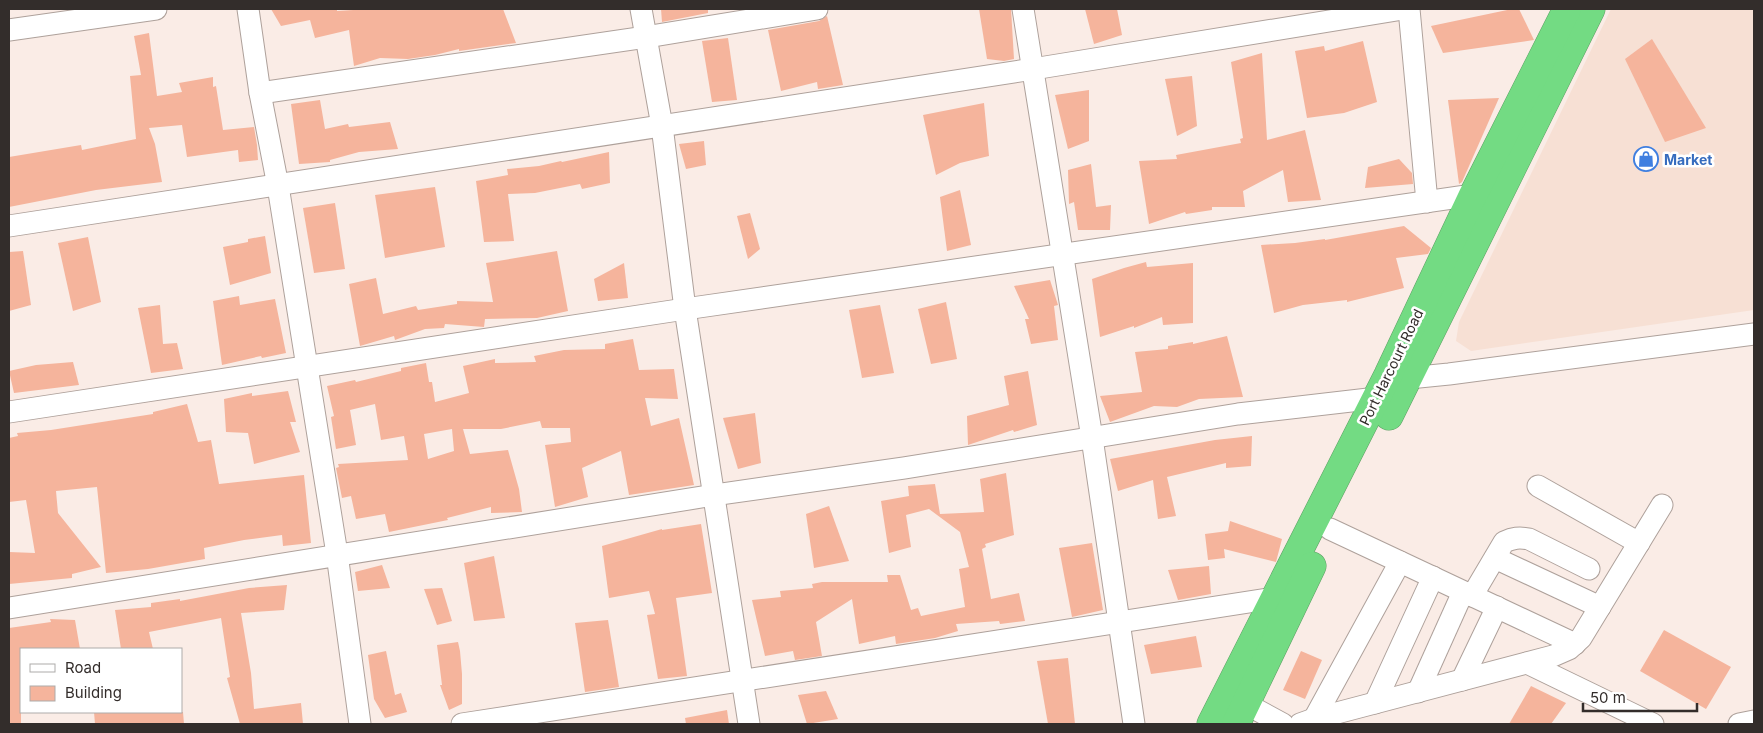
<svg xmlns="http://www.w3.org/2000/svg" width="1763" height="733" font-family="Inter,sans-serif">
	<rect width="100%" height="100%" fill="#faece6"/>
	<path fill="#f7e0d4" d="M 1611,9 L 1754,9 L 1754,310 L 1471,351 L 1456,341 L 1459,322 Z"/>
	<g fill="#f5b49c" fill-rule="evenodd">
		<path d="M 271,9 L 337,9 L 337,11 L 369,9 L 503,9 L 516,43 L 459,51 L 459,49 L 435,55 L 408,59 L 380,58 L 354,66 L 349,30 L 315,38 L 310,20 L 281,26 Z"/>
		<path d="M 661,9 L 708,9 L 708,13 L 662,22 Z"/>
		<path d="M 979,9 L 1011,9 L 1014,59 L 1004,61 L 987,59 Z"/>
		<path d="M 1085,9 L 1117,9 L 1122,35 L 1094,44 Z"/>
		<path d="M 1512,9 L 1519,9 L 1534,40 L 1443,53 L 1431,26 Z"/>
		<path d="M 827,16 L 843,85 L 818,89 L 817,82 L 781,91 L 768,30 L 819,21 Z"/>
		<path d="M 149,33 L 157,96 L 182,92 L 179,83 L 213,77 L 213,87 L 216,86 L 223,130 L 254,127 L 257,145 L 258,160 L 239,162 L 238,150 L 187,157 L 182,125 L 149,128 L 155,144 L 162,182 L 96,190 L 9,207 L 9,157 L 81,145 L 82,150 L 136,139 L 130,76 L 141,75 L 134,36 Z"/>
		<path d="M 728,38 L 737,100 L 712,102 L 702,41 Z"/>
		<path d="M 1652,39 L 1706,128 L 1665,142 L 1625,59 Z"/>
		<path d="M 1363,41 L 1377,102 L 1344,113 L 1307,118 L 1295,51 L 1324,46 L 1325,51 Z"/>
		<path d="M 1262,53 L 1267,140 L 1305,130 L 1321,200 L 1288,202 L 1283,170 L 1243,191 L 1245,207 L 1212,207 L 1212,210 L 1186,214 L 1185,212 L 1149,224 L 1139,161 L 1177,159 L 1176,155 L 1241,143 L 1240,139 L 1243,138 L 1231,62 Z"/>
		<path d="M 1192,76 L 1197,126 L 1177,136 L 1165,79 Z"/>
		<path d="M 1089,90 L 1089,141 L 1068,149 L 1055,95 Z"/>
		<path d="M 1499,98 L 1462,182 L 1459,184 L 1448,100 Z"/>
		<path d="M 320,100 L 325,129 L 348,124 L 349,127 L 390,122 L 398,149 L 359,152 L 330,160 L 330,162 L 299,164 L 291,104 Z"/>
		<path d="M 984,103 L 989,156 L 960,163 L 936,175 L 923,115 Z"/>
		<path d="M 704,141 L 706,165 L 686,169 L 679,144 Z"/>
		<path d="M 609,152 L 610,183 L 582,189 L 580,184 L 535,193 L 508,194 L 514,241 L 484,242 L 476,181 L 508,175 L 507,169 L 539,166 L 561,161 L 562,162 Z"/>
		<path d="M 1399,159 L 1412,173 L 1413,184 L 1365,188 L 1368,167 Z"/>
		<path d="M 1091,164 L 1096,207 L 1111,205 L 1110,230 L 1078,230 L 1074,202 L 1069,204 L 1068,170 Z"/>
		<path d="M 435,187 L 445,247 L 385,258 L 375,195 Z"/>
		<path d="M 960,190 L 971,245 L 947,251 L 940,197 Z"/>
		<path d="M 335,203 L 345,269 L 314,273 L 303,208 Z"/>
		<path d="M 750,213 L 760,249 L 748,259 L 737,216 Z"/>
		<path d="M 1404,226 L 1431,248 L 1428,254 L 1396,258 L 1404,288 L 1347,302 L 1347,300 L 1303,305 L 1274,313 L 1261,245 L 1295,243 L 1325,239 L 1325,240 Z"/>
		<path d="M 265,236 L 271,273 L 230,285 L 223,247 L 248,242 L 248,239 Z"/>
		<path d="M 88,237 L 101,302 L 73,311 L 58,243 Z"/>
		<path d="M 23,251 L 31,305 L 9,311 L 9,252 Z"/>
		<path d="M 557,251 L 568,311 L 537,318 L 485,319 L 484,327 L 445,324 L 444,328 L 425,329 L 395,340 L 394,336 L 360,346 L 349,284 L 376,278 L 383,314 L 416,306 L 418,310 L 457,304 L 457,301 L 493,302 L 486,263 Z"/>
		<path d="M 1146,262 L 1147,267 L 1193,263 L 1193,323 L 1163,325 L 1162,317 L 1134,328 L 1134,326 L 1100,337 L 1092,279 L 1124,268 Z"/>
		<path d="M 624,263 L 628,298 L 598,301 L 594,279 Z"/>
		<path d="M 1050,280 L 1058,305 L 1054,306 L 1058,340 L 1031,344 L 1025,319 L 1029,319 L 1014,286 Z"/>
		<path d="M 239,296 L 240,305 L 275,299 L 286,353 L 262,358 L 261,356 L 222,365 L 213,301 Z"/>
		<path d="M 946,302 L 957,359 L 931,364 L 918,309 Z"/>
		<path d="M 160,305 L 163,344 L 177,343 L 183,369 L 151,373 L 138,308 Z"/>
		<path d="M 880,305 L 894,373 L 862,378 L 849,310 Z"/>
		<path d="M 1227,336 L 1243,397 L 1199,399 L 1177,407 L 1154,406 L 1110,422 L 1100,396 L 1142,392 L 1135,352 L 1168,349 L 1168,346 L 1193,342 L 1193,344 Z"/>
		<path d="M 633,339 L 639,370 L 674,369 L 678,399 L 645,398 L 651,426 L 679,418 L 694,485 L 629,495 L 621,451 L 582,468 L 588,497 L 555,507 L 545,445 L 571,442 L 570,428 L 542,428 L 540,421 L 501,429 L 463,429 L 470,454 L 508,450 L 519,489 L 522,512 L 491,513 L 491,507 L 447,518 L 448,520 L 389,532 L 385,514 L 356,519 L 351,496 L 342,498 L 336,468 L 339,467 L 338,464 L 408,460 L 404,436 L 381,440 L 375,404 L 350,410 L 356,445 L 336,449 L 331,417 L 334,416 L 327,386 L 355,380 L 356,382 L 401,371 L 401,368 L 426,363 L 429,382 L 432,382 L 435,402 L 469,393 L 463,366 L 495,359 L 495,363 L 536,362 L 534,356 L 564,350 L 605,349 L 605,344 ZM 452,429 L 454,451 L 428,459 L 424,434 Z"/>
		<path d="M 73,362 L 79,385 L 14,393 L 9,371 L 36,365 Z"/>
		<path d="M 1028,371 L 1037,425 L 1014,432 L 1013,430 L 968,445 L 967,416 L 1009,405 L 1004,376 Z"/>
		<path d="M 288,391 L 296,422 L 290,422 L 300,452 L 254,464 L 248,433 L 226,432 L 224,399 L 252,393 L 252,396 Z"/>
		<path d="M 187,404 L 198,442 L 211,440 L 219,484 L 304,475 L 311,543 L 283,546 L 282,535 L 244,540 L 204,548 L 205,559 L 148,569 L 106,573 L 97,487 L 56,491 L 58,513 L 101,567 L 72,574 L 72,578 L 9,584 L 9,552 L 35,553 L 26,500 L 9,502 L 9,438 L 18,436 L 17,433 L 51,430 L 153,414 L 153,412 Z"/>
		<path d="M 755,413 L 761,463 L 738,469 L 723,418 Z"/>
		<path d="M 1252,436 L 1251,466 L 1226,468 L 1226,463 L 1167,477 L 1176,516 L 1158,519 L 1153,480 L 1118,491 L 1110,459 L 1215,440 Z"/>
		<path d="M 1006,473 L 1014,535 L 985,544 L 986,547 L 982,549 L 991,599 L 1019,593 L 1025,621 L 1000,624 L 999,621 L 956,624 L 958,631 L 935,638 L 896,644 L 895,636 L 859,644 L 852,599 L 816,622 L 822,656 L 795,660 L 793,651 L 765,656 L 752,600 L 781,597 L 780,591 L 813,588 L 812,584 L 822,582 L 888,582 L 887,575 L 900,575 L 911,610 L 918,608 L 921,616 L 965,607 L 959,569 L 969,567 L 960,532 L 929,509 L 906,515 L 911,547 L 889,553 L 881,501 L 909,496 L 908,486 L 935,484 L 940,514 L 984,512 L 980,479 Z"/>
		<path d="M 829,506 L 849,561 L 814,568 L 806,514 Z"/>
		<path d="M 1230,521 L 1282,539 L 1276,562 L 1224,549 L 1225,558 L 1208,560 L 1205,534 L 1228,531 Z"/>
		<path d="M 701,524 L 712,593 L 676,598 L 687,676 L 658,679 L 647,615 L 655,614 L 649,591 L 609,598 L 602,546 L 662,529 L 662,530 Z"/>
		<path d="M 1092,543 L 1103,610 L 1072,617 L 1059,548 Z"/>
		<path d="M 494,556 L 505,618 L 474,621 L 464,563 Z"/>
		<path d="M 382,565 L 390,588 L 358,591 L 355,572 Z"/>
		<path d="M 1209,566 L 1211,594 L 1178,600 L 1168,570 Z"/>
		<path d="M 287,585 L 284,610 L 241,613 L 251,673 L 254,709 L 301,703 L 303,724 L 240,724 L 227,678 L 230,677 L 221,618 L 149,632 L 153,649 L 121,649 L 115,610 L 151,607 L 151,603 L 180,599 L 180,601 L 249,588 Z"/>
		<path d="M 442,588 L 452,621 L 437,625 L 424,589 Z"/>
		<path d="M 50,619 L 75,620 L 80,649 L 21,649 L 21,724 L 9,724 L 9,628 L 51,622 Z"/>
		<path d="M 608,620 L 619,687 L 585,692 L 575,623 Z"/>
		<path d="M 1664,630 L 1731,667 L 1706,709 L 1640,671 Z"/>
		<path d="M 1196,636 L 1202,667 L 1151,674 L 1144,645 Z"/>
		<path d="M 458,642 L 460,651 L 462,674 L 462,704 L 449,710 L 440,685 L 442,685 L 437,645 Z"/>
		<path d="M 386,651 L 395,695 L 401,693 L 407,712 L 385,718 L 374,699 L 368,655 Z"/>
		<path d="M 1301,651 L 1322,660 L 1305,699 L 1283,690 Z"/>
		<path d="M 1068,658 L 1075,724 L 1048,724 L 1037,661 Z"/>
		<path d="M 1531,686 L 1566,703 L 1551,724 L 1509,724 Z"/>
		<path d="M 826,691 L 838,719 L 807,724 L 798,695 Z"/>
		<path d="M 727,710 L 729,724 L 686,724 L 685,718 Z"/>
		<path d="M 94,712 L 183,712 L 184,724 L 95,724 Z"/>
	</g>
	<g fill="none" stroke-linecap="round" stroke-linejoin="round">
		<defs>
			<g id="minor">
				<path d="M 248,9 L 260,93 L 278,186 L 337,554 L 360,724"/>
				<path d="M 641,9 L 662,126 L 685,309 L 749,724"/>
				<path d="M 1023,9 L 1092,438 L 1134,724"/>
				<path d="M 1409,9 L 1427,202"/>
				<path d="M 9,30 L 156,9"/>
				<path d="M 260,93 L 646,37 L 817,9"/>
				<path d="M 9,226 L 1033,69 L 1403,9"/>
				<path d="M 1395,376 L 1409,378 L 1449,374 L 1754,334"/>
				<path d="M 9,412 L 685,309 L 1473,195"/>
				<path d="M 1538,486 L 1639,543"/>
				<path d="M 1330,529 L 1575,644"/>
				<path d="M 1495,558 L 1600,607"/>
				<path d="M 1472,596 L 1504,542 C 1513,538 1519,537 1529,539 L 1589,569"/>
				<path d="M 9,608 L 714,495 L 904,468 L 1238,414 L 1377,398"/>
				<path d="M 1527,663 L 1653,724"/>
				<path d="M 1462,680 L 1497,607"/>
				<path d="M 1418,692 L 1463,592"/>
				<path d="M 1375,703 L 1433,577"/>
				<path d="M 1246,704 L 1283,724"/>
				<path d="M 1314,719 L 1400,562"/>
				<path d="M 462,724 L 1275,598"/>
				<path d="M 1300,724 L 1314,719 L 1553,656 L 1569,649 L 1581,638 L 1662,505"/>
				<path d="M 1739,724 L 1754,721"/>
			</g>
			<g id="highway">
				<path d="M 1389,416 L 1591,9"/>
				<path d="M 1211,724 L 1388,375 L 1473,195 L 1567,9"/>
				<path d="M 1236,724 L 1312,566"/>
			</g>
		</defs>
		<use href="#minor" stroke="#aea19b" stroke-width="23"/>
		<use href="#highway" stroke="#5d9e64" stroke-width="29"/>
		<use href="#minor" stroke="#fff" stroke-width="21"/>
		<use href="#highway" stroke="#73db83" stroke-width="28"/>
	</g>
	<defs>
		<symbol id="shop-ring" viewBox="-11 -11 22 22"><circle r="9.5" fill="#fff" stroke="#3f7fe0" stroke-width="1.5"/><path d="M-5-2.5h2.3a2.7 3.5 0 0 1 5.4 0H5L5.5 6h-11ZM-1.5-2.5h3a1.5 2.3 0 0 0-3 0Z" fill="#3f7fe0"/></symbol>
	</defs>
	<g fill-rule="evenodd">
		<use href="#shop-ring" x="1632" y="145" width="28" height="28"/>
	</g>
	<g text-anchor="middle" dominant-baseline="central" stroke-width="5" stroke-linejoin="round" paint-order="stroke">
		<g font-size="14" font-weight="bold" fill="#366cbe" stroke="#fff" text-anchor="start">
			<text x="1664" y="159">Market</text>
		</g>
		<g font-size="14" fill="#332d2b" stroke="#fff">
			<text transform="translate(1391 367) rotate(-64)">Port Harcourt Road</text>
		</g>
	</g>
	<rect width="1763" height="733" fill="none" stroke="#332d2b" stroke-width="20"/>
	<rect x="20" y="648" width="162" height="65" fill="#ffffff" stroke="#adabaa"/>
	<rect x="30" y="664" width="25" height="8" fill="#ffffff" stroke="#adabaa"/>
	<text x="65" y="673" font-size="15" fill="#332d2b">Road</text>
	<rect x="30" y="686" width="25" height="15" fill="#f5b49c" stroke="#adabaa"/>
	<text x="65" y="698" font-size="15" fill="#332d2b">Building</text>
	<path d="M1583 703v8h114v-8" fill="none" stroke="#332d2b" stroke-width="2.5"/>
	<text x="1590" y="703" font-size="15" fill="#332d2b" stroke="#ffffff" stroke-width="4" paint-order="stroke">50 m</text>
</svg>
